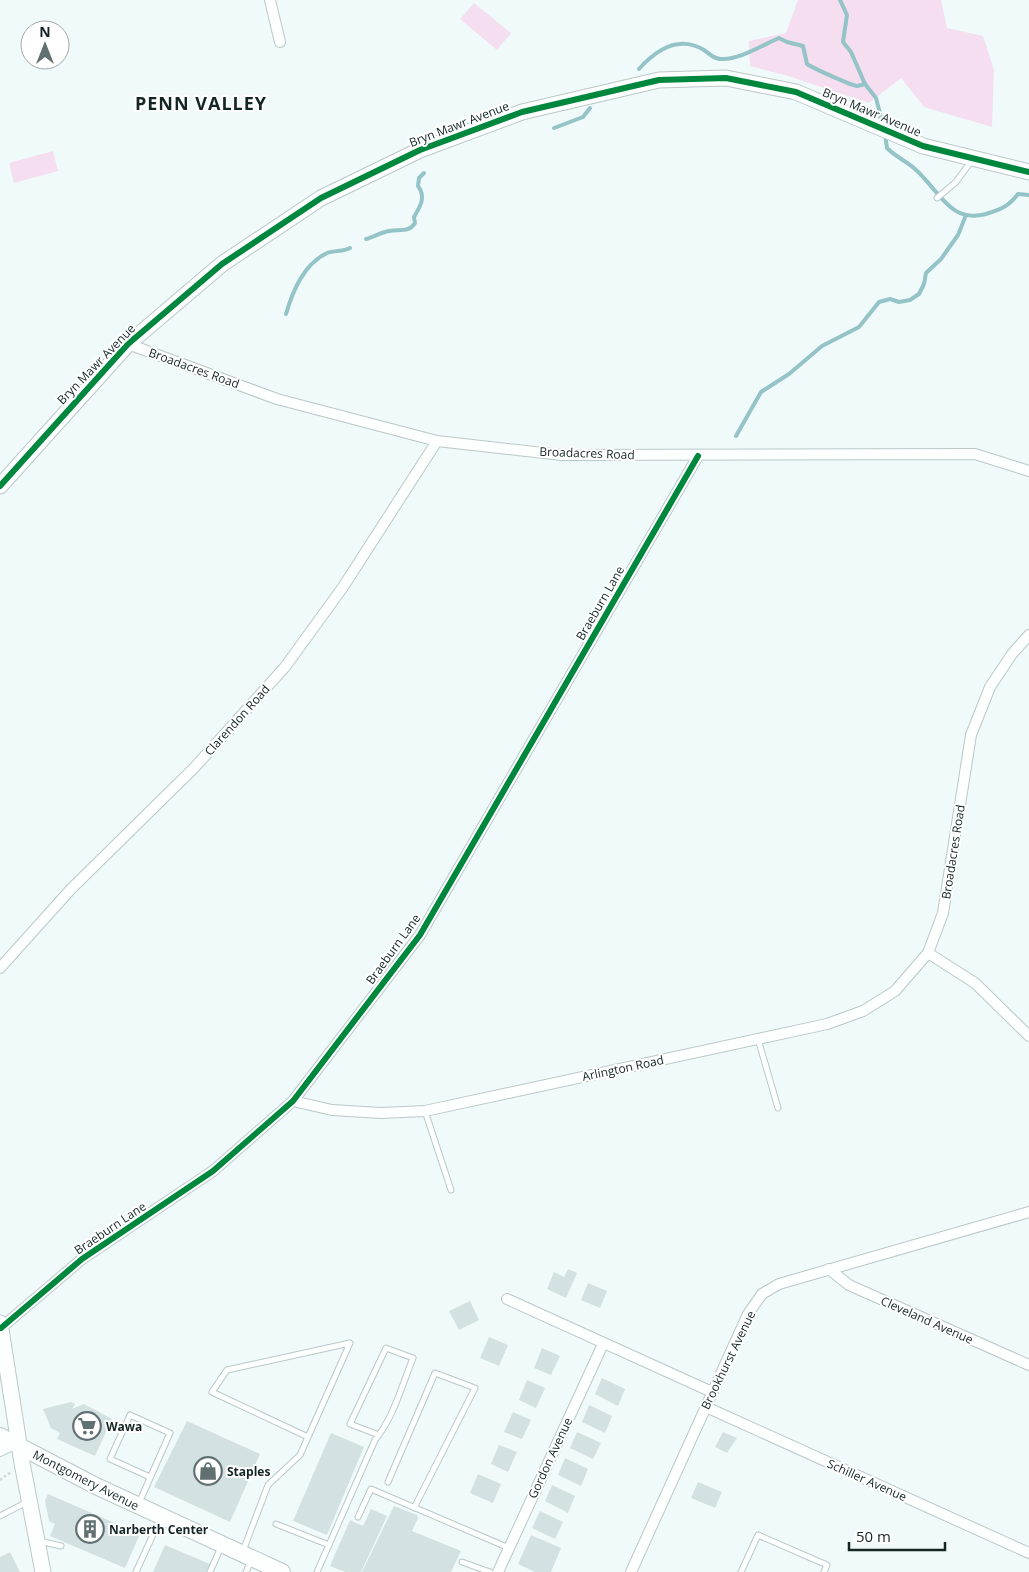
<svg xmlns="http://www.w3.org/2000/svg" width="1029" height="1572" font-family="'Open Sans',sans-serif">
	<rect width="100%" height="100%" fill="#f0fafb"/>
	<g fill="#f4deef">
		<path d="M 798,0 L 941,0 L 947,28 L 983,36 L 994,70 L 992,127 L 924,107 L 901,78 L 869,103 L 788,76 L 750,66 L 749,41 L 786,33 Z"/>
		<path d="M 474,3 L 511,33 L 497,50 L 460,19 Z"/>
		<path d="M 53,151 L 58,171 L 14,183 L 9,163 Z"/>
	</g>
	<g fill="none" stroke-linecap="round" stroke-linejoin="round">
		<g stroke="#94c4c7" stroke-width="4">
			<path d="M 840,0 L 847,15 L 843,42 L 851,52 L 865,84 L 876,98 L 883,125"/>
			<path d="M 639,69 C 656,50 679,35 704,50 C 710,54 713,59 721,59 C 740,60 762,45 779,38 L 787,42 L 803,46 L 807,64 C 813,68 850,85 857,86 C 858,86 865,84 865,84"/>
			<path d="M 554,128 L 583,117 L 590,108"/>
			<path d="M 885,134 L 887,148 C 896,157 906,161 915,169 C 939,190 950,224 986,214 C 1001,209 1008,207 1018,194 L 1029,195"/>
			<path d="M 366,239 C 373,237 382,232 389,231 C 400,229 409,233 415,223 L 414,217 C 421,205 426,197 418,186 L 419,178 L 424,173"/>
			<path d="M 286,314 C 293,290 304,264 327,253 C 335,250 343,252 350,248"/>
			<path d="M 736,436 L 761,392 L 789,374 L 822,346 L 859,327 L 879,302 L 890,299 L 899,302 L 910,300 L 919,294 L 924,284 L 926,273 L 941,259 L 958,235 L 966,215"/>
		</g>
	</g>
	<g fill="#d3e1e2">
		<path d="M 568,1269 L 577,1273 L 566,1298 L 547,1289 L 554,1272 L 564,1277 Z"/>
		<path d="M 588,1283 L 607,1291 L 600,1308 L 581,1300 Z"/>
		<path d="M 470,1301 L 479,1320 L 459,1330 L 449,1311 Z"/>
		<path d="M 489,1337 L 508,1345 L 499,1366 L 480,1358 Z"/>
		<path d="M 542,1348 L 560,1356 L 551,1375 L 534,1368 Z"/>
		<path d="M 602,1378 L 625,1389 L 618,1406 L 595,1394 Z"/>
		<path d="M 527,1380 L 545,1388 L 536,1408 L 519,1400 Z"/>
		<path d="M 71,1402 L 75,1404 L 72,1409 L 84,1404 L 112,1419 L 95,1456 L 57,1439 L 60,1433 L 51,1428 L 43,1409 Z"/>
		<path d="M 589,1405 L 612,1416 L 605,1433 L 582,1422 Z"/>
		<path d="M 513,1412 L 531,1420 L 522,1439 L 504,1432 Z"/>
		<path d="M 187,1421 L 260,1454 L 230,1522 L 154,1487 Z"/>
		<path d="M 577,1432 L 601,1443 L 593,1459 L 570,1448 Z"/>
		<path d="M 723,1432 L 737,1438 L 727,1453 L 715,1447 Z"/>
		<path d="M 331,1433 L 364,1447 L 327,1535 L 293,1521 Z"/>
		<path d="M 499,1445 L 517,1452 L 508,1472 L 491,1464 Z"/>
		<path d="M 565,1458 L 588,1469 L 581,1486 L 558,1475 Z"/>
		<path d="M 478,1474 L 501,1484 L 493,1503 L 470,1493 Z"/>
		<path d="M 698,1482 L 722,1492 L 715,1508 L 691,1498 Z"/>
		<path d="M 552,1485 L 575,1496 L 568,1513 L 545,1501 Z"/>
		<path d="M 48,1494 L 140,1534 L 125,1568 L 50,1536 L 55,1524 L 49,1521 L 45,1501 Z"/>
		<path d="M 394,1506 L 417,1515 L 418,1518 L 412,1531 L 461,1551 L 451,1572 L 362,1572 Z"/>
		<path d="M 371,1509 L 387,1516 L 361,1572 L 345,1572 L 330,1566 L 350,1520 L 363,1526 Z"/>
		<path d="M 540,1511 L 563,1522 L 555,1539 L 532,1528 Z"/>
		<path d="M 531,1535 L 561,1548 L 551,1572 L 535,1572 L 518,1564 Z"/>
		<path d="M 165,1545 L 210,1564 L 206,1572 L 153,1572 Z"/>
		<path d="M 10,1552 L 20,1572 L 0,1572 L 0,1557 Z"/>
	</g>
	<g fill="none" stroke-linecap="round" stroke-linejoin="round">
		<defs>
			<g id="lane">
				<path d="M 937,198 L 956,182 L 972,160"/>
				<path d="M 758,1039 L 778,1108"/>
				<path d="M 425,1111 L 451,1190"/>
				<path d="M 388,1482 L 435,1373 L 475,1388 L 414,1508"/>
				<path d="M 139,1503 L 170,1433 L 130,1415 L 110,1459 L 150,1477"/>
				<path d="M 0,1516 L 29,1501"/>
				<path d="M 358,1517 L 371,1489 L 509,1548"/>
				<path d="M 276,1524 L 329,1545"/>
				<path d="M 39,1541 L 61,1546"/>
				<path d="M 243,1551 L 268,1485 L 300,1455 L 350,1343 L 227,1370 L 212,1392 L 308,1437"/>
				<path d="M 462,1562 L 490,1572"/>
				<path d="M 136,1572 L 161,1517"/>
				<path d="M 210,1572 L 221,1547"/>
				<path d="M 246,1572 L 251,1561"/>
				<path d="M 317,1572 L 375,1440 C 394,1417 402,1385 413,1358 L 386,1348 L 350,1424 L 379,1435"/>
				<path d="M 741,1572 L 758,1535 L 827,1565 L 824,1572"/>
			</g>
			<g id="street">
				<path d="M 270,0 L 280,42"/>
				<path d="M 128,344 L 277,399 L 437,441 L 562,455 L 975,454 L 1029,471"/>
				<path d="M 1029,635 L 1012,654 L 990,687 L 971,735 L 943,913 L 928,953 L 975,983 L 1029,1036"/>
				<path d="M 0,968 L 71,889 L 194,768 L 285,667 L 343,587 L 437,441"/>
				<path d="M 293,1101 L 332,1110 L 381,1113 L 425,1111 L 827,1024 L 863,1011 L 895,991 L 928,953"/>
				<path d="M 829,1269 L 849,1285 L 1029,1365"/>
				<path d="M 507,1299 L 712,1392"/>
				<path d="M 1,1328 L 82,1259 L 213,1171 L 293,1101 L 420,935 L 698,456"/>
				<path d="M 706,1407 L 1029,1553"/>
				<path d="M 0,1451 L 14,1444"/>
				<path d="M 498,1572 L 603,1344"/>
				<path d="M 631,1572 L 748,1314 L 762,1294 L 779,1284 L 1029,1212"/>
			</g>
			<g id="secondary">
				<path d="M 0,486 L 128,344 L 222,264 L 321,198 L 420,150 L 522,112 L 659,80 L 726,78 L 796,92 L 923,146 L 1029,172"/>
				<path d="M 0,1323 L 22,1463 L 43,1572"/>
			</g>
			<path id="primary" d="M 0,1436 L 96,1486 L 282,1572"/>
		</defs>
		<use href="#lane" stroke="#bbc8c8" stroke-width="7"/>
		<use href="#street" stroke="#bbc8c8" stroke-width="12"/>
		<use href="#secondary" stroke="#bbc8c8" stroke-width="17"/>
		<use href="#primary" stroke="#bbc8c8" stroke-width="18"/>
		<path stroke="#d4d7d7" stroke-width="2.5" stroke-dasharray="2.5 2.5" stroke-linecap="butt" d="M 0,1480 L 11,1472"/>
		<use href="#lane" stroke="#fdfefe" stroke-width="5"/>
		<use href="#street" stroke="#fdfefe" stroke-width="10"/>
		<use href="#secondary" stroke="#fdfefe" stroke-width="15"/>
		<use href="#primary" stroke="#fdfefe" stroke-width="16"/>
		<defs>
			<g id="cycleway">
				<path d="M 0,486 L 128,344 L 222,264 L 321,198 L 420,150 L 522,112 L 659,80 L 726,78 L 796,92 L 923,146 L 1029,172"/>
				<path d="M 1,1328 L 82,1259 L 213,1171 L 293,1101 L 420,935 L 698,456"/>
			</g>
		</defs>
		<use href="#cycleway" stroke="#fff" stroke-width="9"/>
		<use href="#cycleway" stroke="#00873e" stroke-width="6"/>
	</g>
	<defs>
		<symbol id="supermarket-ring" viewBox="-11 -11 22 22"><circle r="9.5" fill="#fff" stroke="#617071" stroke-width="1.5"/><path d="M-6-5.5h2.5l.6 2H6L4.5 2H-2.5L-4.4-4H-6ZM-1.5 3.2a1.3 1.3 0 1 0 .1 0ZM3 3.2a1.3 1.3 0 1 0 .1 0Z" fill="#617071"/></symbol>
		<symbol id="shop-ring" viewBox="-11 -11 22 22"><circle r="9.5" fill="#fff" stroke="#617071" stroke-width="1.5"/><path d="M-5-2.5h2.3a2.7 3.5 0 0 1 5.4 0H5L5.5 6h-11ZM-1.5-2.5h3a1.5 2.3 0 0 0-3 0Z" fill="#617071"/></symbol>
		<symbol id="building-ring" viewBox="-11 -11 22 22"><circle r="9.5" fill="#fff" stroke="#617071" stroke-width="1.5"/><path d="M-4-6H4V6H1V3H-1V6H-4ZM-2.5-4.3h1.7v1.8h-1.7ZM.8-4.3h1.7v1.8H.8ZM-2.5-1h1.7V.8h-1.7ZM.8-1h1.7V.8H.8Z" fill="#617071"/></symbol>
	</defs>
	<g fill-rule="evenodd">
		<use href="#supermarket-ring" x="71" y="1410" width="32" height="32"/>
		<use href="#shop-ring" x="192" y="1455" width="32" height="32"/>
		<use href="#building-ring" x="74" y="1513" width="32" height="32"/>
	</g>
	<g text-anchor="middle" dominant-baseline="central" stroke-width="4" stroke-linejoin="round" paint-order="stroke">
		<g font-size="12" fill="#142526" stroke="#fff">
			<text transform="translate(872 112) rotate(23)">Bryn Mawr Avenue</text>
			<text transform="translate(459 124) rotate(-21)">Bryn Mawr Avenue</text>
			<text transform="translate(96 364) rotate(-46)">Bryn Mawr Avenue</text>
			<text transform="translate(194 368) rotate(20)">Broadacres Road</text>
			<text transform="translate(587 453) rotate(2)">Broadacres Road</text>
			<text transform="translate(600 603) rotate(-60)">Braeburn Lane</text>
			<text transform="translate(237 720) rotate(-48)">Clarendon Road</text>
			<text transform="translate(953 852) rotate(-81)">Broadacres Road</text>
			<text transform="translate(393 949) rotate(-54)">Braeburn Lane</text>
			<text transform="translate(623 1068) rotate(-12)">Arlington Road</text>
			<text transform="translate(110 1228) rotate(-34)">Braeburn Lane</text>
			<text transform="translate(927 1320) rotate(24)">Cleveland Avenue</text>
			<text transform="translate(728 1360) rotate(-64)">Brookhurst Avenue</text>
			<text transform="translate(550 1458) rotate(-65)">Gordon Avenue</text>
			<text transform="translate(86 1480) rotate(27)">Montgomery Avenue</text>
			<text transform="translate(867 1480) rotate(24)">Schiller Avenue</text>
		</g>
		<g font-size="12" font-weight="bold" fill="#142526" stroke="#fff" text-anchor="start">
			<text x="106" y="1426">Wawa</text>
			<text x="227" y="1471">Staples</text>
			<text x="109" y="1529">Narberth Center</text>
		</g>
		<g font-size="18" font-weight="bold" letter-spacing="1" fill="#142526" stroke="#fff">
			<text x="201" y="103">PENN VALLEY</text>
		</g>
	</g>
	<g transform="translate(45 45)"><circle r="24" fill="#ffffff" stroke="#a1a8a8"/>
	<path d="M0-4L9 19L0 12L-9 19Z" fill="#617071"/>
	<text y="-8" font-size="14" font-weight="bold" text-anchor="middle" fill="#142526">N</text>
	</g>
	<path d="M849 1542v8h96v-8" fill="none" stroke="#142526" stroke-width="2.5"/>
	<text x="856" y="1542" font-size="15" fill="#142526" stroke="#ffffff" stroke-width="4" paint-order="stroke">50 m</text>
</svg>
